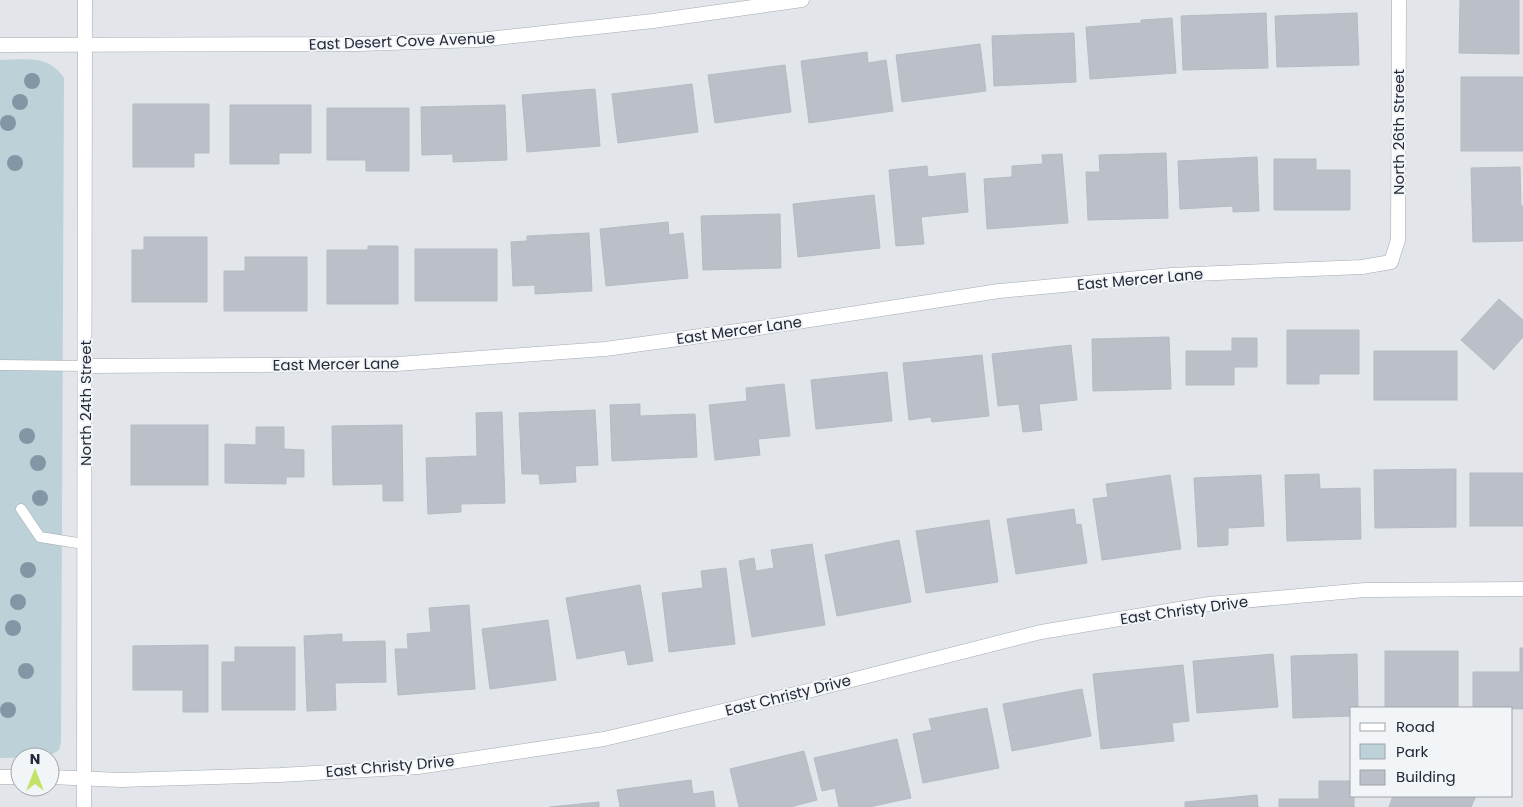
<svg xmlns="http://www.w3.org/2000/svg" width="1523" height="807" font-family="Poppins,sans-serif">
	<rect width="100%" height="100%" fill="#e2e6eb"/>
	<path fill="#bdd1d9" d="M 0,60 C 25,60 48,54 64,78 L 61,742 L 59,750 L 48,757 L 0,758 Z"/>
	<g fill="#bbc0c8" stroke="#b5bbc3">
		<path d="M 1460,0 L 1519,0 L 1519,54 L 1459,53 Z"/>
		<path d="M 1266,13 L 1268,68 L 1183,70 L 1181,16 Z"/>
		<path d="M 1357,13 L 1359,65 L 1277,67 L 1275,16 Z"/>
		<path d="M 1172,18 L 1176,73 L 1090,79 L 1086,27 L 1141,23 L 1141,20 Z"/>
		<path d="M 1074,33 L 1076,82 L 994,86 L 992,36 Z"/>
		<path d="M 980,44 L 986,91 L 902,102 L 896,55 Z"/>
		<path d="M 867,52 L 868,63 L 886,60 L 893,111 L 809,123 L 801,61 Z"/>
		<path d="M 785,65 L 791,112 L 715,123 L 708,75 Z"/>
		<rect x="1461" y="77" width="62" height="74"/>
		<path d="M 692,84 L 698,132 L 618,143 L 612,94 Z"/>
		<path d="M 595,89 L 600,146 L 527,152 L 522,95 Z"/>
		<path d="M 133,104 L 209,104 L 209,153 L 194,153 L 194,167 L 133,167 Z"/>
		<path d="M 230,105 L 311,105 L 311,153 L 279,153 L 279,164 L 230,164 Z"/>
		<path d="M 505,105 L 507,160 L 453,162 L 453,154 L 422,155 L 421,107 Z"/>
		<path d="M 327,108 L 409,108 L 409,171 L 366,171 L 366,160 L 327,160 Z"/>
		<path d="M 1166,153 L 1168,218 L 1088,220 L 1086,172 L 1100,172 L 1099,155 Z"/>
		<path d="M 1062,154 L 1068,223 L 987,229 L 984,179 L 1012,177 L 1012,166 L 1043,164 L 1042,155 Z"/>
		<path d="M 1257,157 L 1259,211 L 1233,212 L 1233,206 L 1180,209 L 1178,161 Z"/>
		<path d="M 1274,159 L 1316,159 L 1316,170 L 1350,170 L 1350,210 L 1274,210 Z"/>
		<path d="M 927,166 L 928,177 L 965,173 L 968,212 L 921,217 L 924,244 L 896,246 L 889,170 Z"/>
		<path d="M 1520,167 L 1521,206 L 1523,206 L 1523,241 L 1473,242 L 1471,168 Z"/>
		<path d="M 874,195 L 880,248 L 798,257 L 793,204 Z"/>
		<path d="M 780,214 L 781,268 L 703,270 L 701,216 Z"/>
		<path d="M 668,222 L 669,235 L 683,233 L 688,278 L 606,286 L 600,229 Z"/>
		<path d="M 589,233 L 592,291 L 535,294 L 535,285 L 513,286 L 511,242 L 527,241 L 527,236 Z"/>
		<path d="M 144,237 L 207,237 L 207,302 L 132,302 L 132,250 L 144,250 Z"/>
		<path d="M 368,246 L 398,246 L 398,304 L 327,304 L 327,250 L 368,250 Z"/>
		<rect x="415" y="249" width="82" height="52"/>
		<path d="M 245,257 L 307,257 L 307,311 L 224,311 L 224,271 L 245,271 Z"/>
		<path d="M 1499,299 L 1523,320 L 1523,337 L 1494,370 L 1461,340 Z"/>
		<path d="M 1287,330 L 1359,330 L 1359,374 L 1319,374 L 1319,384 L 1287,384 Z"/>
		<path d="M 1169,337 L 1171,389 L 1093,391 L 1092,339 Z"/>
		<path d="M 1232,338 L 1257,338 L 1257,367 L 1234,367 L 1234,385 L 1186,385 L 1186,351 L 1232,351 Z"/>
		<path d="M 1071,345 L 1077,400 L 1039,404 L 1042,430 L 1023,432 L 1019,404 L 998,406 L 992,354 Z"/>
		<rect x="1374" y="351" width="83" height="49"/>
		<path d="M 982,355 L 989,416 L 932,422 L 931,417 L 909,420 L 903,363 Z"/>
		<path d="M 887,372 L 892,421 L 816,429 L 811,380 Z"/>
		<path d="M 784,384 L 790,436 L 758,439 L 760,455 L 715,460 L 709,405 L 747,401 L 746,388 Z"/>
		<path d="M 640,404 L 640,416 L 695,414 L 697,457 L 612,461 L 610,405 Z"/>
		<path d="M 595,410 L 598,465 L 575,466 L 576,482 L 540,484 L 539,474 L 522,474 L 519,413 Z"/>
		<path d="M 502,412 L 505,503 L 461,504 L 461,512 L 428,514 L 426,458 L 477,456 L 476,413 Z"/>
		<rect x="131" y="425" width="77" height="60"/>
		<path d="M 402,425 L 403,501 L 383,501 L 383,484 L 333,485 L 332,426 Z"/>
		<path d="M 256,427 L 284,427 L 284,449 L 304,450 L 304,477 L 286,477 L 286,484 L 225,483 L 225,444 L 256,445 Z"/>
		<path d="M 1456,469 L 1456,527 L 1375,528 L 1374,470 Z"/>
		<rect x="1470" y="473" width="53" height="53"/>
		<path d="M 1319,474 L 1320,489 L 1360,488 L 1361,539 L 1287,541 L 1285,475 Z"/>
		<path d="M 1170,475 L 1181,549 L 1102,560 L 1093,499 L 1108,497 L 1106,484 Z"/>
		<path d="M 1261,475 L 1264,526 L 1228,528 L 1228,545 L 1198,547 L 1194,478 Z"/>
		<path d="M 1074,509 L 1076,525 L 1081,524 L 1087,563 L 1016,574 L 1007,519 Z"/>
		<path d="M 989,520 L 998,582 L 926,593 L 916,531 Z"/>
		<path d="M 899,540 L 911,602 L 837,616 L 825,555 Z"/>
		<path d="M 812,544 L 825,625 L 752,637 L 739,561 L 754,558 L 756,571 L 774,568 L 771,550 Z"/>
		<path d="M 726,568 L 735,644 L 669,652 L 662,593 L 703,588 L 701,571 Z"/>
		<path d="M 640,585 L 653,661 L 628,665 L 625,650 L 577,659 L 566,598 Z"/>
		<path d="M 469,605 L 475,689 L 398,695 L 395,649 L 408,649 L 407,634 L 431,632 L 429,608 Z"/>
		<path d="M 548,620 L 556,680 L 490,689 L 482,629 Z"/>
		<path d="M 342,634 L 342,642 L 385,641 L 386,682 L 335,683 L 336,710 L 307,711 L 304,636 Z"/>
		<path d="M 208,645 L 208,712 L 183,712 L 183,690 L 133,690 L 133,646 Z"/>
		<path d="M 235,647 L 295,647 L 295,710 L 222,710 L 222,662 L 235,662 Z"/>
		<path d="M 1520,648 L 1523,648 L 1523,709 L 1473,708 L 1473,672 L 1520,672 Z"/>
		<rect x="1385" y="651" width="73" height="57"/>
		<path d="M 1273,654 L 1278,707 L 1197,713 L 1193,661 Z"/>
		<path d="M 1357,654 L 1358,708 L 1352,708 L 1352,716 L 1293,718 L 1291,656 Z"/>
		<path d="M 1183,665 L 1189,721 L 1172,723 L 1174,741 L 1101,749 L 1093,674 Z"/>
		<path d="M 1082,689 L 1091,736 L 1012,751 L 1003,704 Z"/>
		<path d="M 987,708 L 999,768 L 923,783 L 913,734 L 932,730 L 929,719 Z"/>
		<path d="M 897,739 L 911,798 L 869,807 L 839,807 L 835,788 L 822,791 L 814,758 Z"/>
		<path d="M 804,751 L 817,800 L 790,807 L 739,807 L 730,769 Z"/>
		<path d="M 691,780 L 693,794 L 713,791 L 715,807 L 620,807 L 617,790 Z"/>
		<path d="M 1319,781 L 1352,781 L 1352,796 L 1354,796 L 1354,807 L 1279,807 L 1279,799 L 1319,799 Z"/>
		<path d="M 1257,795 L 1258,807 L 1185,807 L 1185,802 Z"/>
		<path d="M 1393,796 L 1476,796 L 1471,807 L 1389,807 Z"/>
		<path d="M 599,802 L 599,807 L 550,807 Z"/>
	</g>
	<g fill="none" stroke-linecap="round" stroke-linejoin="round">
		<defs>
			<g id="service">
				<path d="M 0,365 L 85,366"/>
				<path d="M 21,509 L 40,537 L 84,544"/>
			</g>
			<g id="minor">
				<path d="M 0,45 L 359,44 L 478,40 L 653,21 L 802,0"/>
				<path d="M 85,366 L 397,364 L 605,349 L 759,328 L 999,291 L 1171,275 L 1362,267 L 1391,262 L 1398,240 L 1399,0"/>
				<path d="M 0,777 L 20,777"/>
				<path d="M 50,777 L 121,780 L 280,775 L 418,767 L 604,739 L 816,689 L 1041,632 L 1209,604 L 1365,590 L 1523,589"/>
			</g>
			<path id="tertiary" d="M 84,807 L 85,0"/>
		</defs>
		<use href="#service" stroke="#a5aab2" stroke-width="11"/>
		<use href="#minor" stroke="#a5aab2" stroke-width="15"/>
		<use href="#tertiary" stroke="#a5aab2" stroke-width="15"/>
		<use href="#service" stroke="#fff" stroke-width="10"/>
		<use href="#minor" stroke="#fff" stroke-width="14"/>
		<use href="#tertiary" stroke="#fff" stroke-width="14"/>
	</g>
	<g fill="#8296a5">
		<circle cx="32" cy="81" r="8"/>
		<circle cx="20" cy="102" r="8"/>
		<circle cx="8" cy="123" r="8"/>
		<circle cx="15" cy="163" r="8"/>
		<circle cx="27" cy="436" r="8"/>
		<circle cx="38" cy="463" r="8"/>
		<circle cx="40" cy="498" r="8"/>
		<circle cx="28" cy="570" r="8"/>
		<circle cx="18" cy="602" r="8"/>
		<circle cx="13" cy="628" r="8"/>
		<circle cx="26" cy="671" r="8"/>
		<circle cx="8" cy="710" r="8"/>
	</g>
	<g text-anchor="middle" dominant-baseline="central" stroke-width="4" stroke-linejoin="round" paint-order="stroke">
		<g font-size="15" fill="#24293a" stroke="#f2f5f7">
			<text transform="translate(402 41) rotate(-2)">East Desert Cove Avenue</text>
			<text transform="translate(1398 132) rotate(-90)">North 26th Street</text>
			<text transform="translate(1140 279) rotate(-5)">East Mercer Lane</text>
			<text transform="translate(739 330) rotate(-8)">East Mercer Lane</text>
			<text transform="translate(336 364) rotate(-1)">East Mercer Lane</text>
			<text transform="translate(85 403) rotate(-90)">North 24th Street</text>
			<text transform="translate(1184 610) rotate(-8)">East Christy Drive</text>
			<text transform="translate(788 695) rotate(-14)">East Christy Drive</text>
			<text transform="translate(390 766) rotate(-5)">East Christy Drive</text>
		</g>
	</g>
	<rect x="1350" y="707" width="162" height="90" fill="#f2f5f7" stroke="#a0a3ab"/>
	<rect x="1360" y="723" width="25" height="8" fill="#ffffff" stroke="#a0a3ab"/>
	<text x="1396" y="732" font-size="15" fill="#24293a">Road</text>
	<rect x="1360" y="744" width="25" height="15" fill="#bdd1d9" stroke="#a0a3ab"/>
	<text x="1396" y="757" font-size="15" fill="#24293a">Park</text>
	<rect x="1360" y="770" width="25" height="15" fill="#bbc0c8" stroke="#a0a3ab"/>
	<text x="1396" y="782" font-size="15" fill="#24293a">Building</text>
	<g transform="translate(35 772)"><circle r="24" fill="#f2f5f7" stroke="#a0a3ab"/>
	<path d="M0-4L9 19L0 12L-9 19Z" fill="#c2e368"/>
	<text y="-8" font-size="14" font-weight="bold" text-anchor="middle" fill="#24293a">N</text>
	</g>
</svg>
